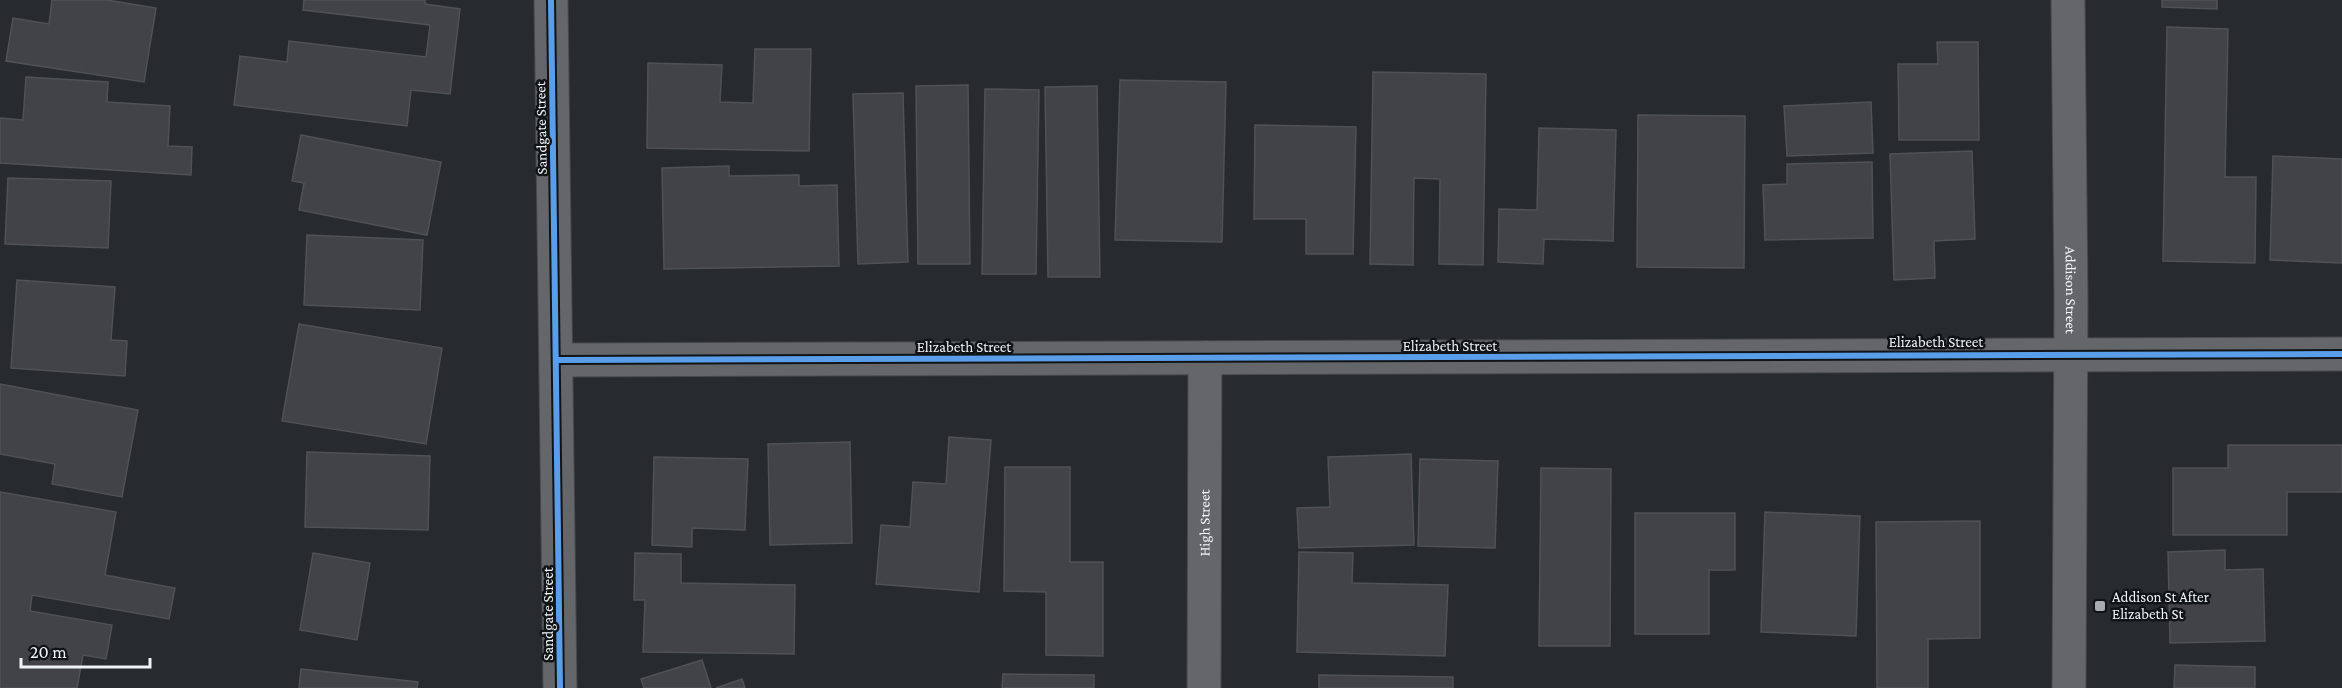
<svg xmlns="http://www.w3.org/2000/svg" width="2342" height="688" font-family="'Crimson Pro',serif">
	<rect width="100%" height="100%" fill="#282b2e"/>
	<g fill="#414346" stroke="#4f5254" stroke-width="1.5">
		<path d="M 52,0 L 107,0 L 156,8 L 144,82 L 6,61 L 13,18 L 49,24 Z"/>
		<path d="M 304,0 L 425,0 L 425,4 L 460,9 L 450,94 L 411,90 L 407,126 L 234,105 L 240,56 L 287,62 L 289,41 L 426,57 L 430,25 L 303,10 Z"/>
		<path d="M 2162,0 L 2217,0 L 2217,9 L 2162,7 Z"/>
		<path d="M 2167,27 L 2228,29 L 2225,177 L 2256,177 L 2255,263 L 2163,261 Z"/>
		<path d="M 1937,42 L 1978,42 L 1979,140 L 1899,140 L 1898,64 L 1938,64 Z"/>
		<path d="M 755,49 L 811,49 L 809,151 L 647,148 L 648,63 L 722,65 L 720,102 L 753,103 Z"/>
		<path d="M 1373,72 L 1486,74 L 1483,265 L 1439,264 L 1440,179 L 1414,178 L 1413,265 L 1370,264 Z"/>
		<path d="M 26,77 L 108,82 L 107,102 L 170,106 L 168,146 L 192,147 L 191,175 L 0,163 L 0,118 L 23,120 Z"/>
		<path d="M 1120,80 L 1226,82 L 1222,242 L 1115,240 Z"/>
		<path d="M 968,85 L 970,264 L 918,264 L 916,86 Z"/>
		<path d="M 1097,86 L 1100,277 L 1048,277 L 1045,87 Z"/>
		<path d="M 985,89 L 1039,90 L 1036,274 L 982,274 Z"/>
		<path d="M 903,93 L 908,262 L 858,264 L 853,94 Z"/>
		<path d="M 1871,102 L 1873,153 L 1787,156 L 1784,106 Z"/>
		<path d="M 1638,115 L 1745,116 L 1744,268 L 1637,267 Z"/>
		<path d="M 1255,125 L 1356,127 L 1353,254 L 1306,254 L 1306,219 L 1254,219 Z"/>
		<path d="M 1539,128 L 1616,130 L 1613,241 L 1544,239 L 1543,264 L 1498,262 L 1499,209 L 1537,210 Z"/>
		<path d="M 301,135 L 441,162 L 427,235 L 299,210 L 304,183 L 292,181 Z"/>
		<path d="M 1972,151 L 1975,239 L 1934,241 L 1935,278 L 1894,280 L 1890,154 Z"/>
		<path d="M 2273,156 L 2342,159 L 2342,263 L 2270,260 Z"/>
		<path d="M 1872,162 L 1873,238 L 1765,240 L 1763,185 L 1787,184 L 1787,164 Z"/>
		<path d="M 729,166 L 729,176 L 799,175 L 799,186 L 837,185 L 839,266 L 664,269 L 662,168 Z"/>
		<path d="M 8,178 L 111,181 L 108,248 L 5,244 Z"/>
		<path d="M 307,235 L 423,240 L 420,310 L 304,305 Z"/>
		<path d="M 17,280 L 115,287 L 111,340 L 127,341 L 125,376 L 11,368 Z"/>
		<path d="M 299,324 L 442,348 L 426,444 L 282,421 Z"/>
		<path d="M 0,384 L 138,410 L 122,497 L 52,484 L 55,464 L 0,454 Z"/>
		<path d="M 949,437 L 991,440 L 979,592 L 876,584 L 881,525 L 910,527 L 913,482 L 946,484 Z"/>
		<path d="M 850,442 L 852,543 L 770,545 L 768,444 Z"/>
		<path d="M 2228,445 L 2342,445 L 2342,492 L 2287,492 L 2287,535 L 2173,535 L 2173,468 L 2228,468 Z"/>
		<path d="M 307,452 L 430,456 L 428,530 L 305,527 Z"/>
		<path d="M 1411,454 L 1414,545 L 1299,548 L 1297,508 L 1330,507 L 1328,457 Z"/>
		<path d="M 654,457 L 748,459 L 745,530 L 692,528 L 692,547 L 652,545 Z"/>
		<path d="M 1420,459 L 1498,461 L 1495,548 L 1418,546 Z"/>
		<path d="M 1005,467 L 1070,467 L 1070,562 L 1103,562 L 1103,656 L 1046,655 L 1046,592 L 1004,591 Z"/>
		<path d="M 1541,468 L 1611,469 L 1610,646 L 1539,646 Z"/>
		<path d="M 0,492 L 116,512 L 105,575 L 175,588 L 169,619 L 32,595 L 30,611 L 112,625 L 106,659 L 83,655 L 77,688 L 0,688 Z"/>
		<path d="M 1765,512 L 1860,516 L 1856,636 L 1761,632 Z"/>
		<path d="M 1635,513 L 1735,513 L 1735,570 L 1709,570 L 1709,634 L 1635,634 Z"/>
		<path d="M 1980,521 L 1980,638 L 1928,639 L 1928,688 L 1877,688 L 1876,522 Z"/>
		<path d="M 2225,550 L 2225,570 L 2263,569 L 2265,641 L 2170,643 L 2168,552 Z"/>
		<path d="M 1299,552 L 1353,553 L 1352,583 L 1448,585 L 1445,656 L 1297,652 Z"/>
		<path d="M 313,553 L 370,563 L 357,640 L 300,630 Z"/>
		<path d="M 635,553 L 681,554 L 681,583 L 795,585 L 794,654 L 643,652 L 645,600 L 634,600 Z"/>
		<path d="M 702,660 L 711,688 L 644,688 L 641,679 Z"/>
		<path d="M 2175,665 L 2255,667 L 2255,688 L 2174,688 Z"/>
		<path d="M 301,669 L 418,682 L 417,688 L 299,688 Z"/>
		<path d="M 1003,674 L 1094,675 L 1094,688 L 1002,688 Z"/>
		<path d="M 1319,675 L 1453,677 L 1453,688 L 1319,688 Z"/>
		<path d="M 742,679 L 745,688 L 716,688 Z"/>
	</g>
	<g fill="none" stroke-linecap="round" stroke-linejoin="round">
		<defs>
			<g id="minor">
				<path d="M 551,0 L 560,688"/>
				<path id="s1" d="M 2068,0 L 2071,299 L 2069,688"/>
				<path d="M 558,360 L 2342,354"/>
				<path id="s2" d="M 1204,688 L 1205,358"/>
			</g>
		</defs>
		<use href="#minor" stroke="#46494b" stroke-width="35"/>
		<use href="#minor" stroke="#646669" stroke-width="33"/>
		<defs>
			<g id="cycleway">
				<path d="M 551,0 L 560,688"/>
				<path d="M 558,360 L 2342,354"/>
			</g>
		</defs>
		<use href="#cycleway" stroke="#111416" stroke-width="10"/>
		<use href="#cycleway" stroke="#5a9eea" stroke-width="6"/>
	</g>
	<rect fill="#a9adb1" stroke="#111416" stroke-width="2" x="2094" y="600" width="12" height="12" rx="3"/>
	<g text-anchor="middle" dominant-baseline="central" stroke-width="5" stroke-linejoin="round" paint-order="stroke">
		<g font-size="15" fill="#eef3f7" stroke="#111416">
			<text transform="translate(541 128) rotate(-91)">Sandgate Street</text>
			<text stroke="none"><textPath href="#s1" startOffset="290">Addison Street</textPath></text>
			<text x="1936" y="342">Elizabeth Street</text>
			<text x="1450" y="346">Elizabeth Street</text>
			<text x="964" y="347">Elizabeth Street</text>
			<text stroke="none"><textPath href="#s2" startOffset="165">High Street</textPath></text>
			<text transform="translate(548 614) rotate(-90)">Sandgate Street</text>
		</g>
		<g font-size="15" fill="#eef3f7" stroke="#111416" text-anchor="start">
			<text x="2112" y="597">Addison St After<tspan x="2112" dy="17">Elizabeth St</tspan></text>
		</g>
	</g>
	<path d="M21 658v9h129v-9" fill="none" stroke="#eef3f7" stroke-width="3"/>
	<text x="30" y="658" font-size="18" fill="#eef3f7" stroke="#111416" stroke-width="4.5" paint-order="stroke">20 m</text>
</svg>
